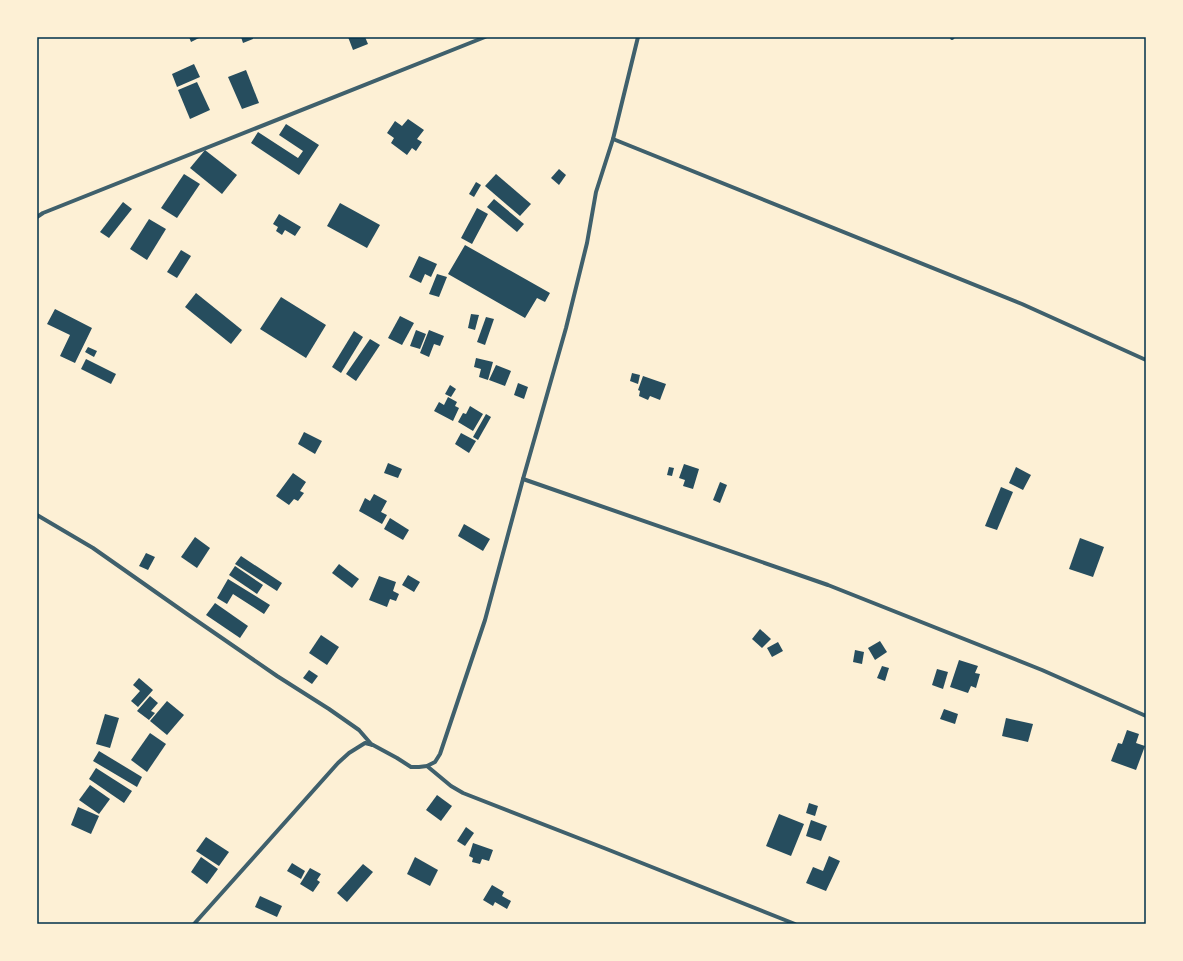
<svg xmlns="http://www.w3.org/2000/svg" width="1183" height="961" font-family="'IBM Plex Serif',serif">
	<rect width="100%" height="100%" fill="#fdf0d5"/>
	<g fill="#264d5e">
		<path d="M 189,37 L 201,37 L 191,42 Z"/>
		<path d="M 241,37 L 253,37 L 253,39 L 243,43 Z"/>
		<path d="M 348,37 L 365,37 L 368,44 L 353,50 Z"/>
		<path d="M 194,64 L 200,77 L 177,87 L 172,74 Z"/>
		<path d="M 246,70 L 259,103 L 242,109 L 228,77 Z"/>
		<path d="M 197,82 L 210,110 L 190,119 L 178,90 Z"/>
		<path d="M 408,119 L 424,130 L 417,139 L 422,142 L 416,151 L 412,148 L 407,155 L 391,143 L 394,138 L 387,133 L 395,121 L 402,126 Z"/>
		<path d="M 286,124 L 319,145 L 299,175 L 251,143 L 258,132 L 298,158 L 303,151 L 279,135 Z"/>
		<path d="M 205,150 L 237,175 L 222,194 L 190,168 Z"/>
		<path d="M 559,169 L 566,175 L 559,185 L 551,178 Z"/>
		<path d="M 184,174 L 200,184 L 177,218 L 161,208 Z"/>
		<path d="M 496,174 L 531,204 L 520,216 L 485,186 Z"/>
		<path d="M 476,182 L 481,185 L 474,197 L 469,194 Z"/>
		<path d="M 494,199 L 524,224 L 517,232 L 487,207 Z"/>
		<path d="M 123,202 L 132,209 L 109,238 L 100,232 Z"/>
		<path d="M 340,203 L 380,225 L 367,248 L 327,226 Z"/>
		<path d="M 477,208 L 488,214 L 472,244 L 461,238 Z"/>
		<path d="M 279,214 L 301,227 L 295,236 L 285,230 L 282,235 L 276,231 L 278,227 L 273,224 Z"/>
		<path d="M 149,219 L 166,229 L 147,260 L 130,249 Z"/>
		<path d="M 465,245 L 550,293 L 545,302 L 537,298 L 525,318 L 448,274 Z"/>
		<path d="M 181,250 L 191,256 L 177,278 L 167,272 Z"/>
		<path d="M 419,256 L 437,264 L 431,277 L 425,274 L 421,283 L 409,277 Z"/>
		<path d="M 437,274 L 447,277 L 439,297 L 429,294 Z"/>
		<path d="M 196,293 L 242,330 L 231,344 L 185,307 Z"/>
		<path d="M 281,297 L 326,325 L 306,358 L 260,329 Z"/>
		<path d="M 55,309 L 92,328 L 75,363 L 60,356 L 70,335 L 47,324 Z"/>
		<path d="M 471,314 L 479,315 L 475,330 L 468,328 Z"/>
		<path d="M 400,316 L 414,323 L 402,345 L 388,338 Z"/>
		<path d="M 486,317 L 494,319 L 485,345 L 477,342 Z"/>
		<path d="M 416,330 L 426,334 L 420,349 L 410,346 Z"/>
		<path d="M 429,330 L 444,336 L 440,346 L 434,344 L 429,357 L 420,353 Z"/>
		<path d="M 354,331 L 363,337 L 341,373 L 332,367 Z"/>
		<path d="M 370,339 L 380,345 L 356,381 L 346,374 Z"/>
		<path d="M 88,347 L 97,351 L 94,357 L 85,352 Z"/>
		<path d="M 476,358 L 493,362 L 488,380 L 479,377 L 481,369 L 474,367 Z"/>
		<path d="M 86,359 L 116,374 L 111,384 L 81,369 Z"/>
		<path d="M 496,365 L 511,371 L 505,386 L 489,380 Z"/>
		<path d="M 632,373 L 640,375 L 638,384 L 630,381 Z"/>
		<path d="M 643,376 L 666,384 L 660,400 L 650,396 L 648,400 L 639,396 L 640,391 L 638,390 Z"/>
		<path d="M 518,383 L 528,387 L 524,399 L 514,395 Z"/>
		<path d="M 450,385 L 456,389 L 451,397 L 445,394 Z"/>
		<path d="M 448,397 L 457,402 L 455,406 L 459,408 L 453,421 L 434,411 L 439,402 L 444,405 Z"/>
		<path d="M 470,406 L 483,414 L 473,431 L 458,422 L 463,413 L 466,414 Z"/>
		<path d="M 486,414 L 491,417 L 478,440 L 473,437 Z"/>
		<path d="M 304,432 L 322,441 L 315,454 L 298,444 Z"/>
		<path d="M 461,433 L 476,441 L 469,453 L 455,444 Z"/>
		<path d="M 388,463 L 402,469 L 398,478 L 384,473 Z"/>
		<path d="M 684,464 L 699,469 L 693,489 L 683,486 L 685,480 L 679,478 Z"/>
		<path d="M 669,467 L 674,468 L 672,476 L 667,475 Z"/>
		<path d="M 1016,467 L 1031,475 L 1023,490 L 1009,483 Z"/>
		<path d="M 293,473 L 306,482 L 300,491 L 304,493 L 298,501 L 294,499 L 289,505 L 276,496 Z"/>
		<path d="M 720,482 L 727,485 L 720,503 L 713,500 Z"/>
		<path d="M 1001,487 L 1013,492 L 997,530 L 985,526 Z"/>
		<path d="M 374,494 L 387,501 L 381,512 L 387,515 L 382,524 L 359,511 L 365,498 L 370,501 Z"/>
		<path d="M 390,518 L 409,530 L 403,540 L 384,529 Z"/>
		<path d="M 464,524 L 490,539 L 483,551 L 458,536 Z"/>
		<path d="M 195,537 L 210,548 L 197,568 L 181,557 Z"/>
		<path d="M 1080,538 L 1104,547 L 1093,577 L 1069,569 Z"/>
		<path d="M 146,553 L 155,557 L 148,570 L 139,566 Z"/>
		<path d="M 241,556 L 282,583 L 277,591 L 235,564 Z"/>
		<path d="M 339,564 L 359,579 L 352,588 L 332,573 Z"/>
		<path d="M 235,566 L 263,585 L 257,594 L 229,575 Z"/>
		<path d="M 408,575 L 420,582 L 414,592 L 402,585 Z"/>
		<path d="M 379,576 L 396,582 L 393,591 L 399,594 L 396,601 L 390,599 L 387,607 L 369,600 Z"/>
		<path d="M 228,579 L 270,605 L 264,614 L 233,594 L 227,604 L 217,598 Z"/>
		<path d="M 215,603 L 248,626 L 240,638 L 206,615 Z"/>
		<path d="M 760,629 L 771,639 L 762,648 L 752,639 Z"/>
		<path d="M 321,635 L 339,647 L 327,665 L 309,653 Z"/>
		<path d="M 880,641 L 887,652 L 875,660 L 868,648 Z"/>
		<path d="M 778,642 L 783,651 L 772,657 L 767,648 Z"/>
		<path d="M 855,650 L 864,652 L 862,664 L 853,662 Z"/>
		<path d="M 959,660 L 978,666 L 975,673 L 980,674 L 976,688 L 971,686 L 968,693 L 950,687 Z"/>
		<path d="M 882,666 L 889,668 L 885,681 L 877,678 Z"/>
		<path d="M 937,669 L 948,672 L 943,689 L 932,685 Z"/>
		<path d="M 309,670 L 318,676 L 312,684 L 303,678 Z"/>
		<path d="M 139,678 L 153,690 L 138,707 L 131,701 L 140,691 L 133,685 Z"/>
		<path d="M 150,696 L 158,703 L 151,711 L 155,713 L 149,720 L 137,711 Z"/>
		<path d="M 167,701 L 184,715 L 167,735 L 150,721 Z"/>
		<path d="M 944,709 L 958,714 L 955,724 L 940,719 Z"/>
		<path d="M 105,714 L 119,718 L 110,748 L 96,744 Z"/>
		<path d="M 1006,718 L 1033,724 L 1028,742 L 1002,736 Z"/>
		<path d="M 1127,730 L 1139,734 L 1136,743 L 1145,746 L 1136,770 L 1111,761 L 1118,743 L 1122,744 Z"/>
		<path d="M 150,733 L 166,744 L 147,772 L 131,760 Z"/>
		<path d="M 99,751 L 142,777 L 137,787 L 93,761 Z"/>
		<path d="M 96,768 L 132,791 L 124,803 L 89,779 Z"/>
		<path d="M 90,785 L 110,799 L 99,814 L 79,800 Z"/>
		<path d="M 437,795 L 452,806 L 441,821 L 426,810 Z"/>
		<path d="M 809,803 L 818,806 L 815,816 L 806,813 Z"/>
		<path d="M 78,807 L 99,816 L 91,834 L 71,825 Z"/>
		<path d="M 779,814 L 804,824 L 791,856 L 766,846 Z"/>
		<path d="M 811,820 L 827,826 L 821,841 L 806,836 Z"/>
		<path d="M 466,827 L 474,833 L 465,846 L 457,841 Z"/>
		<path d="M 206,837 L 229,852 L 219,866 L 196,851 Z"/>
		<path d="M 473,843 L 493,850 L 489,861 L 482,859 L 480,864 L 472,862 L 473,858 L 469,856 Z"/>
		<path d="M 829,856 L 840,861 L 826,891 L 806,883 L 813,867 L 823,871 Z"/>
		<path d="M 201,857 L 218,869 L 207,884 L 191,872 Z"/>
		<path d="M 415,857 L 438,870 L 430,886 L 407,874 Z"/>
		<path d="M 292,863 L 305,871 L 301,879 L 287,871 Z"/>
		<path d="M 363,864 L 373,872 L 347,902 L 337,893 Z"/>
		<path d="M 310,868 L 321,874 L 317,880 L 320,882 L 313,892 L 300,884 Z"/>
		<path d="M 492,885 L 504,892 L 502,896 L 511,901 L 507,909 L 495,902 L 493,906 L 483,900 Z"/>
		<path d="M 260,896 L 282,906 L 277,917 L 255,907 Z"/>
	</g>
	<g fill="none" stroke-linecap="round" stroke-linejoin="round">
		<g stroke="#3f606c" stroke-width="4">
			<path d="M 952,38 L 953,37"/>
			<path d="M 613,139 L 1022,304 L 1146,360"/>
			<path d="M 37,217 L 43,213 L 485,37"/>
			<path d="M 523,479 L 828,585 L 1042,670 L 1146,716"/>
			<path d="M 37,515 L 93,548 L 187,614 L 277,676 L 329,709 L 359,730 L 372,745"/>
			<path d="M 427,766 L 451,786 L 463,793 L 604,848 L 795,924"/>
			<path d="M 194,924 L 338,763 L 349,753 L 365,743 L 373,745 L 397,758 L 411,767 L 419,767 L 427,766 L 435,762 L 440,754 L 485,620 L 523,479 L 566,328 L 587,243 L 596,192 L 613,139 L 638,37"/>
		</g>
	</g>
	<rect width="1183" height="961" fill="none" stroke="#fdf0d5" stroke-width="76"/>
	<rect x="38" y="38" width="1107" height="885" fill="none" stroke="#003049" stroke-width="1.5"/>
</svg>
